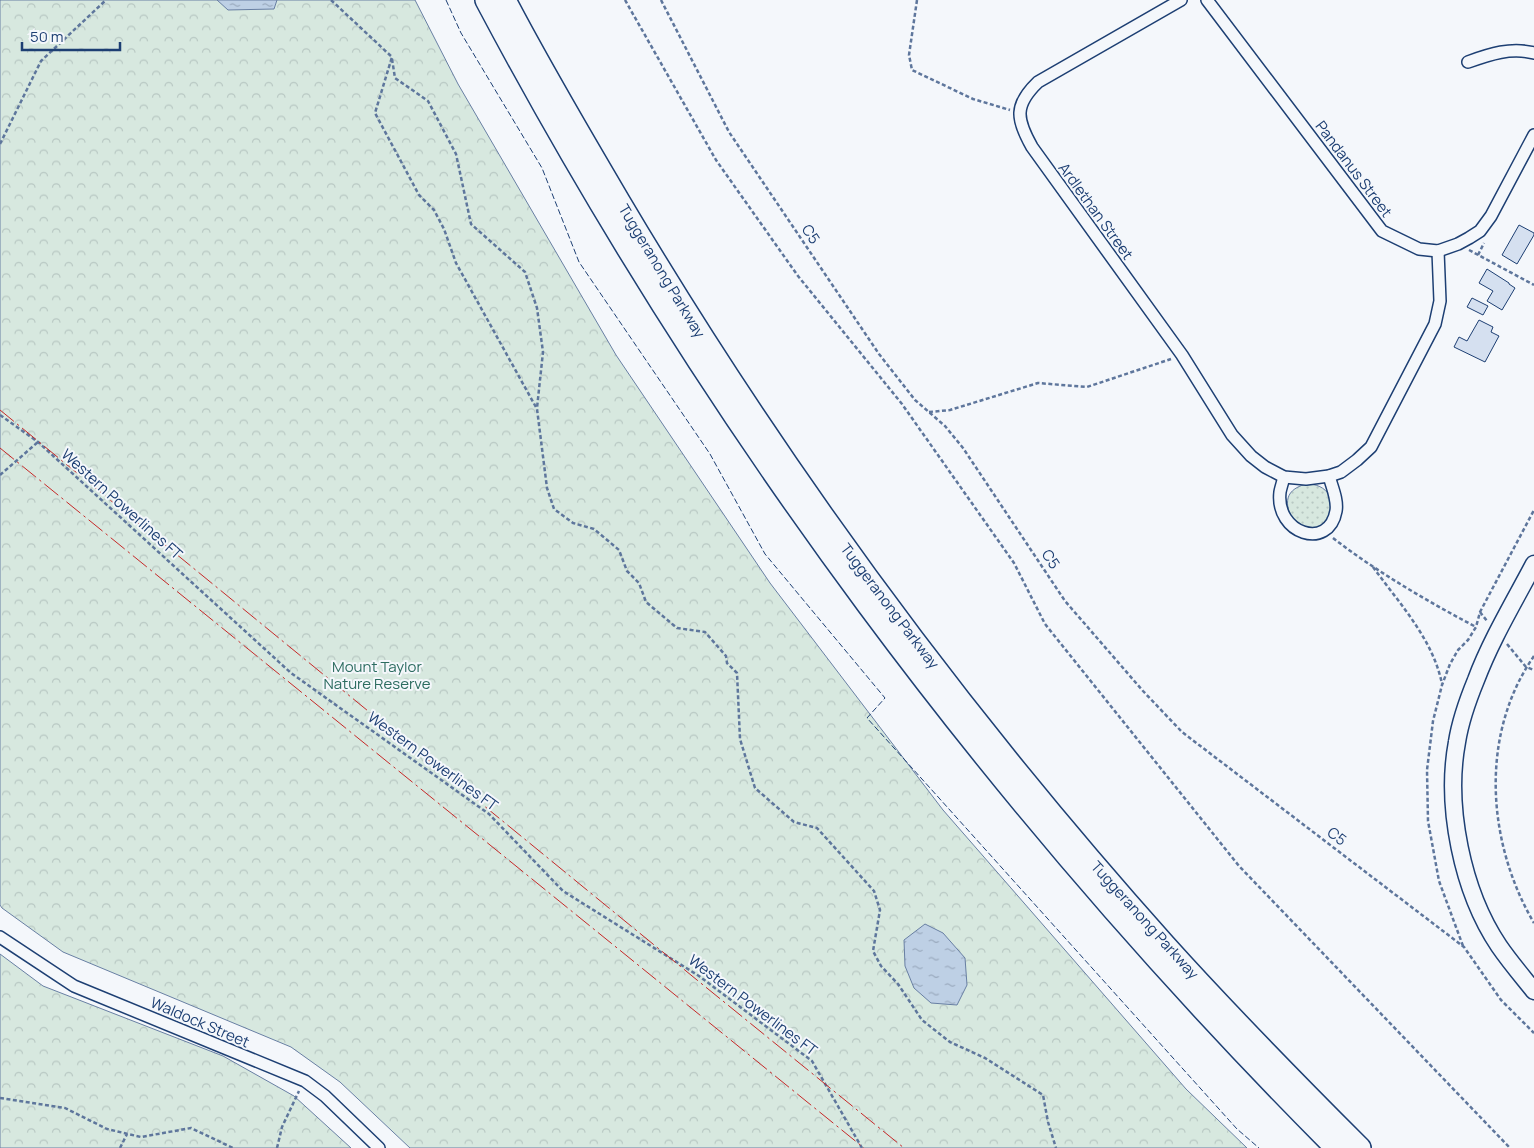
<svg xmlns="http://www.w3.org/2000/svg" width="1534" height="1148" font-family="Manrope,sans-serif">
	<defs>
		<pattern id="grass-dots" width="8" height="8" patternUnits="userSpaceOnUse" patternTransform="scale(1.25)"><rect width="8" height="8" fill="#d7e8df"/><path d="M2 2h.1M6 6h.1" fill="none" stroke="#b8c8c3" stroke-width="1.8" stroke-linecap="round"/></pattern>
		<pattern id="park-crowns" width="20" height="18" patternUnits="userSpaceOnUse" patternTransform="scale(1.25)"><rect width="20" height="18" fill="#d7e8df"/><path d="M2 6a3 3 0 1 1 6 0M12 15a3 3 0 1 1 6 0" fill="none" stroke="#b8c8c3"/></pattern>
		<pattern id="water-ripples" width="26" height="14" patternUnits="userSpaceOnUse" patternTransform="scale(1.25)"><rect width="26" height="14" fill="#bed0e5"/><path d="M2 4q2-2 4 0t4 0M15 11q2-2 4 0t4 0" fill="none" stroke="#9aaabe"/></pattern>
	</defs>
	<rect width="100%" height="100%" fill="#f4f7fb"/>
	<path fill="url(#grass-dots)" stroke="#687fa3" d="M 1306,484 C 1317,484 1324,487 1330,496 L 1332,516 L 1317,530 L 1294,525 C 1286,507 1281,491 1306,484 Z"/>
	<g fill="url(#park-crowns)" stroke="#687fa3">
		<path d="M 0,0 L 415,0 L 458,84 L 616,355 L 770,583 L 943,810 L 1186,1089 L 1247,1148 L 410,1148 L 340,1082 L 291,1047 L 63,952 L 2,908 L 0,905 Z"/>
		<path d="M 0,954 L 43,986 L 223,1056 L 294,1096 L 351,1148 L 0,1148 Z"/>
	</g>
	<g fill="url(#water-ripples)" stroke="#687fa3">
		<path d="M 217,0 L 277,0 L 274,9 L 228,10 Z"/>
		<path d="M 925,924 L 943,933 L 965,958 L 967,985 L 957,1005 L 931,1003 L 914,988 L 905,966 L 904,940 Z"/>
	</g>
	<g fill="#d5e0f0" stroke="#1d3f73">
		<path d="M 1519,225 L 1534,233 L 1534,235 L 1517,264 L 1502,255 Z"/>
		<path d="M 1487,269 L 1509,283 L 1509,284 L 1515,288 L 1502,310 L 1487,301 L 1493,291 L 1479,283 Z"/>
		<path d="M 1472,298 L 1488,306 L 1483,315 L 1467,307 Z"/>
		<path d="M 1479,320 L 1493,327 L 1491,332 L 1499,336 L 1485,362 L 1454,347 L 1459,337 L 1467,341 Z"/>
	</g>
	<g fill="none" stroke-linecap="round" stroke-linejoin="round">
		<defs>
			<g id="minor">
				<path d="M 1181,0 L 1038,82 C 1014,105 1016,119 1032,147 L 1182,355 L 1232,435 L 1251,456 L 1265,467 L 1284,477 L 1306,479 L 1329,476 L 1341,472 L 1357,460 L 1371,447 L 1435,324 L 1440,301 L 1438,251"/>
				<path d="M 1207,0 L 1382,231 L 1419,249 L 1438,251 L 1458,244 L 1469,238 L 1480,231 L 1491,216 L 1534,135"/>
				<path d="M 1468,62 C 1490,54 1511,47 1534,53"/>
				<path d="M 1284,477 C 1283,481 1281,487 1280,492 C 1275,534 1329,551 1336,511 C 1338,500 1332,487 1329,476"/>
				<path d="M 0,937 L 74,986 L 305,1081 L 325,1096 L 379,1148"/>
			</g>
			<path id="secondary" d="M 1534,564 C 1514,602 1491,640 1476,680 C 1469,697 1460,723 1457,742 C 1445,806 1462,891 1499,946 C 1510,962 1522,976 1534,991"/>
			<g id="motorway">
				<path d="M 486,0 C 710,423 998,809 1336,1148"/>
				<path d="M 505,0 C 541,69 580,135 619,201 C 776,466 960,716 1165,945 C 1228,1015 1294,1082 1360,1148"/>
			</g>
		</defs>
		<use href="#minor" stroke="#1d3f73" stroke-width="14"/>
		<use href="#secondary" stroke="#1d3f73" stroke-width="19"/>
		<use href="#motorway" stroke="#1d3f73" stroke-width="24"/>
		<g stroke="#5e769c" stroke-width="2.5" stroke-dasharray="4 2.5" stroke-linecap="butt">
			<path d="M 331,0 L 392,57 L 375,113 L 419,195 L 434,210 L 444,229 L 456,263 L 537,409 L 547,488 L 554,509 L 573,523 L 594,529 L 619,550 L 627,571 L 639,583 L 646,602 L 677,628 L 705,632 L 726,656 L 727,663 L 737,673 L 740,739 L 755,788 L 794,822 L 817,828 L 874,891 L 880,910 L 873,951 L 881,966 L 898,984 L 922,1020 L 950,1042 L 985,1058 L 1043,1095 L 1048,1122 L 1056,1148"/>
			<path d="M 625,0 L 716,160 L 798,276 L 902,404 L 1014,563 L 1045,624 L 1239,866 L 1510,1148"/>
			<path d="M 661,0 L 729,132 L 879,354 L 915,400 L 945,426 L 963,448 L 1065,601 L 1143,691 L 1182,732 L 1464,947 L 1501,1000 L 1534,1033"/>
			<path d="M 917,0 L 909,55 L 912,70 L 973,99 L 1010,110"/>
			<path d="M 392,59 L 395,78 L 428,101 L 456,154 L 471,224 L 525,272 L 537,308 L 543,352 L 537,408"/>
			<path d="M 0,144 L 41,61 L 106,0"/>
			<path d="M 1469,250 L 1534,285"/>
			<path d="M 1478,255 L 1484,243"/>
			<path d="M 929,412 L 950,410 L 1038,383 L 1087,387 L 1171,359"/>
			<path d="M 0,415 L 38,442 L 291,673 L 489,814 L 563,891 L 699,976 L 812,1061 L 862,1148"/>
			<path d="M 0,475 L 38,442"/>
			<path d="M 1333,538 C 1377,572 1427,601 1476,627"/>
			<path d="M 1373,567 C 1399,603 1433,639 1442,684"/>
			<path d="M 1480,612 L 1487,621"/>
			<path d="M 1507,644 L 1526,667 L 1534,670"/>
			<path d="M 1534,656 C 1479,735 1487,843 1534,923"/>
			<path d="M 1463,946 L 1439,881 L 1428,821 L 1427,770 L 1433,721 L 1442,685 L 1450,664 L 1458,650 L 1468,640 L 1476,627 L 1480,612 L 1534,510"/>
			<path d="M 0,1098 L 65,1108 L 107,1129 L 141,1137 L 191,1128 L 233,1148"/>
			<path d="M 120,1148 L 127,1134"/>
			<path d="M 277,1148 L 282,1127 L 299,1091"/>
		</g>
		<use href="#minor" stroke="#f4f7fb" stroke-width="11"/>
		<use href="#secondary" stroke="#f4f7fb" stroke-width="16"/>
		<use href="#motorway" stroke="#f4f7fb" stroke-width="21"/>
		<path stroke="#1d3f73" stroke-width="1" stroke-dasharray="6 2.5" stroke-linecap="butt" d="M 446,0 L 461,33 L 542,168 L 579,262 L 710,454 L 765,554 L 885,698 L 867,718 L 1237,1129 L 1259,1148"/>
		<g stroke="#c62828" stroke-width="1" stroke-dasharray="18 4 2.5 4" stroke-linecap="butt">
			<path d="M 0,410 L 697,980 L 904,1148"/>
			<path d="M 0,448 L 864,1148"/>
		</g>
	</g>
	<g text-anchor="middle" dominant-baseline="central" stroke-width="4" stroke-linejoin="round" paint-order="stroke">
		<g font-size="15" fill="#1d3f73" stroke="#f4f7fb">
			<text transform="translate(1354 169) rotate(53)">Pandanus Street</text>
			<text transform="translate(1096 211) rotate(54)">Ardlethan Street</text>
			<text transform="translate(811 234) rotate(56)">C5</text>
			<text transform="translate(662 271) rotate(59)">Tuggeranong Parkway</text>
			<text transform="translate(122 504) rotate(42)">Western Powerlines FT</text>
			<text transform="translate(1051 559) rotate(56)">C5</text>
			<text transform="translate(890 606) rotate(53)">Tuggeranong Parkway</text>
			<text transform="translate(433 761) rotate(36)">Western Powerlines FT</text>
			<text transform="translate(1337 836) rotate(37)">C5</text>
			<text transform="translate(1145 920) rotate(48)">Tuggeranong Parkway</text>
			<text transform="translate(753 1005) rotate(37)">Western Powerlines FT</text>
			<text transform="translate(200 1022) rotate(23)">Waldock Street</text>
		</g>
		<g font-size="15" fill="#2c6c60" stroke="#f4f7fb">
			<text x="377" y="666">Mount Taylor<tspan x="377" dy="17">Nature Reserve</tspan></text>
		</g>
	</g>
	<path d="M22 42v8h98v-8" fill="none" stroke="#1d3f73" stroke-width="2.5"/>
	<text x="30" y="42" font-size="15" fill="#1d3f73" stroke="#f4f7fb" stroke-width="4" paint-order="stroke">50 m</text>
</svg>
